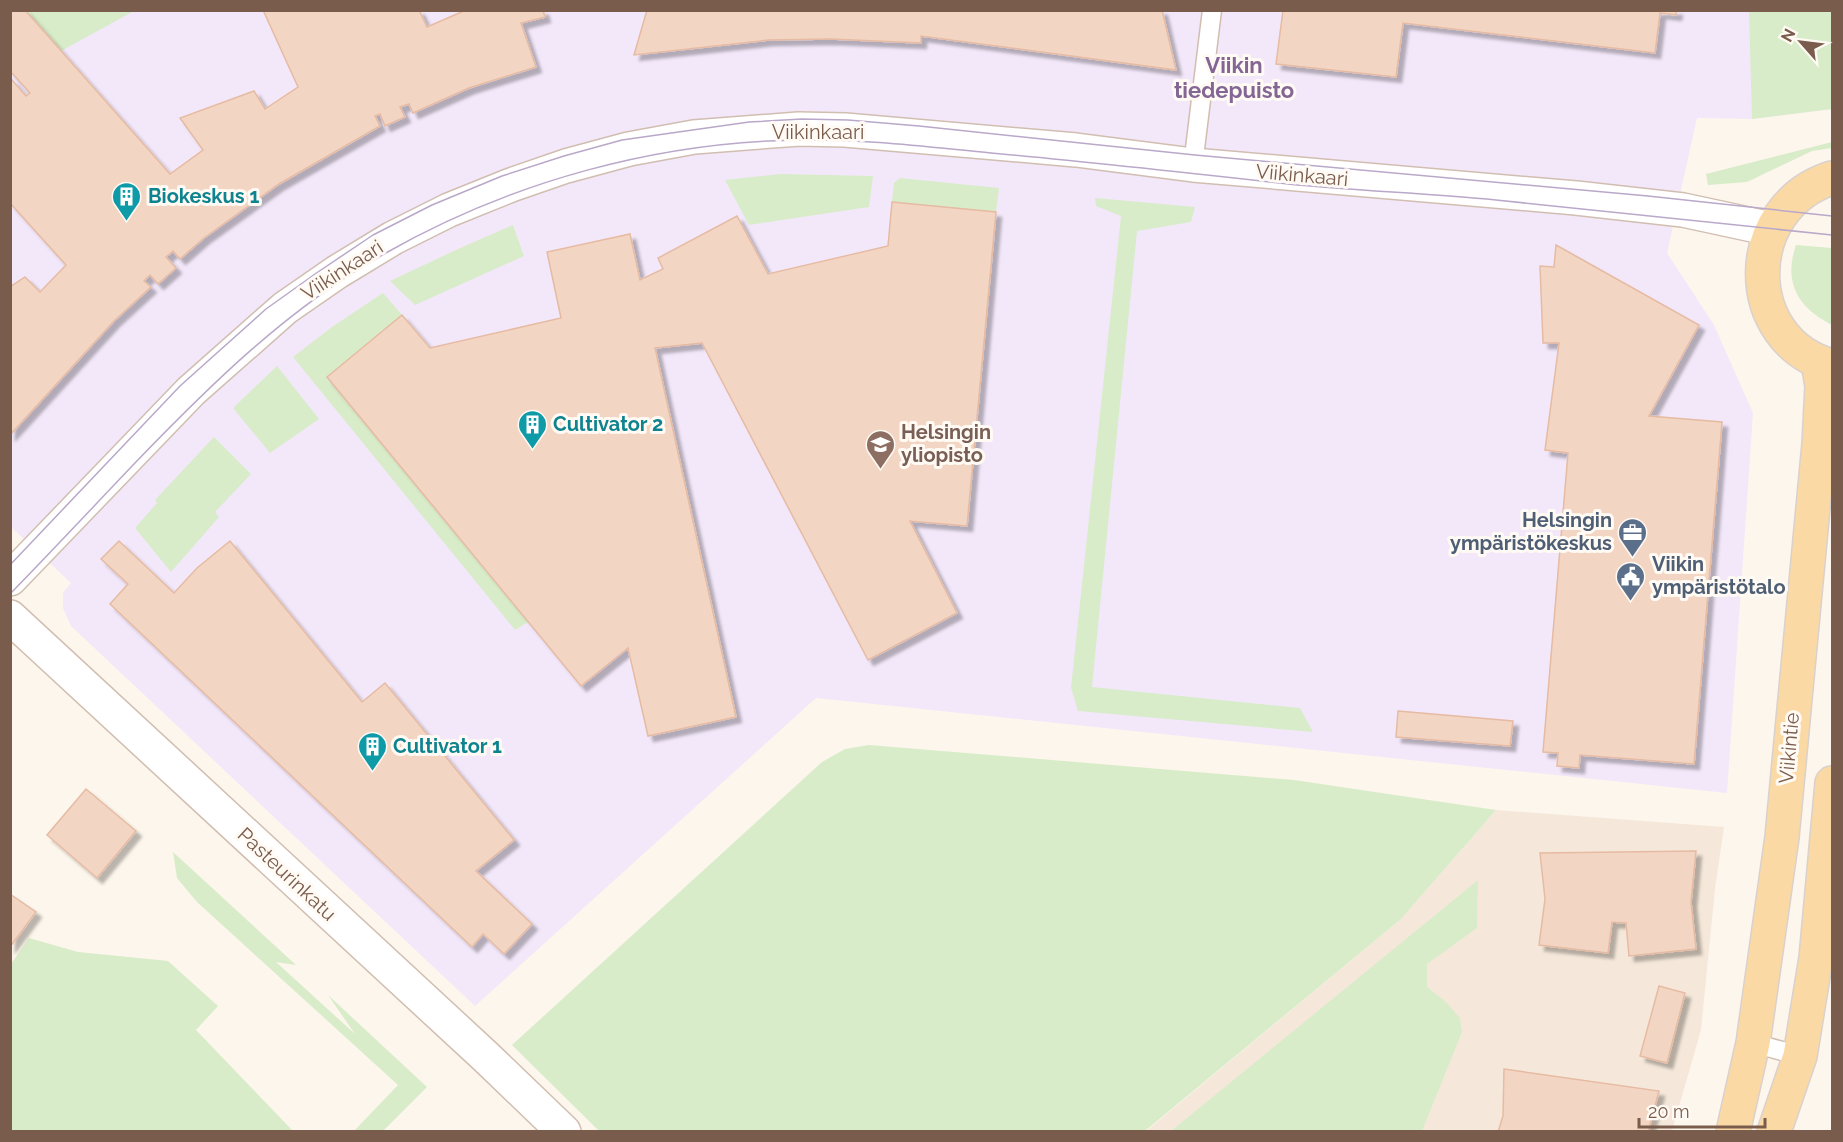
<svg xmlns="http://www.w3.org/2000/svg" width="1843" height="1142" font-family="Raleway,sans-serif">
	<defs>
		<filter id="shadow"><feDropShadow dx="5.5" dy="5.5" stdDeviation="1.5" flood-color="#0004"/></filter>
	</defs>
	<rect width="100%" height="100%" fill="#fdf6ec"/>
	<path fill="#f5e8da" d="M 1496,810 L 1724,827 L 1715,889 L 1701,1030 L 1672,1131 L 1145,1132 L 1401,919 Z"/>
	<path fill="#f3e8fa" d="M 10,11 L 1832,11 L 1832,109 L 1752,119 L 1697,118 L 1667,253 L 1714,325 L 1753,413 L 1727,793 L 816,698 L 475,1006 L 71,626 L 63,608 L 63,593 L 71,583 L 11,527 Z"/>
	<g fill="#d8ecc9">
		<path d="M 25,11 L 134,11 L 61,51 Z"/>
		<path d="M 1749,11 L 1832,11 L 1832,109 L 1752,119 Z"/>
		<path d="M 1832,142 L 1832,148 L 1812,151 L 1747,182 L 1708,185 L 1706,174 Z"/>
		<path d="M 781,174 L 873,176 L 869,207 L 749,225 L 725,180 Z"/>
		<path d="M 900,178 L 999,188 L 996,212 L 892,202 L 894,183 Z"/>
		<path d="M 1095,198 L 1195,207 L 1191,222 L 1137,231 L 1092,687 L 1300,708 L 1313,732 L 1078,711 L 1071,688 L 1121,216 L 1096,206 Z"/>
		<path d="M 513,225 L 524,256 L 415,305 L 390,281 L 458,249 Z"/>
		<path d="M 1796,245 L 1832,248 L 1832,325 C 1798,308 1783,283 1796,245 Z"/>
		<path d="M 383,293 L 402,315 L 327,378 L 528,622 L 515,630 L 293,357 L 332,327 Z"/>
		<path d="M 277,366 L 319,419 L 270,453 L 233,408 Z"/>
		<path d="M 214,437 L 251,474 L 215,512 L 219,517 L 171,572 L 135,528 L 157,503 L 155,500 Z"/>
		<path d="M 869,745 L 1294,780 L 1496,810 L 1401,919 L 1145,1131 L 599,1131 L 512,1045 L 822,762 L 845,749 Z"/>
		<path d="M 173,852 L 296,965 L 276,962 L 355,1034 L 328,995 L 427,1087 L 383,1131 L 354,1131 L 398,1085 L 197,902 L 177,878 Z"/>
		<path d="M 1478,880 L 1477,928 L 1427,964 L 1427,987 L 1446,1002 L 1460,1018 L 1462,1032 L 1422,1131 L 1171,1131 Z"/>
		<path d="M 29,938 L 78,952 L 168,961 L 218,1006 L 196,1030 L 293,1131 L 11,1131 L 11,964 Z"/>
	</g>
	<g fill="#f3d5c3" stroke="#e6bba3" stroke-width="1.5" filter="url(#shadow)">
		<path d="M 10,10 L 25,10 L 170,174 L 203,150 L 180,118 L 254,91 L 265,109 L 298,87 L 263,10 L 419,10 L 427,27 L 466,10 L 543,10 L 545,17 L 521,23 L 536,67 L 469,88 L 413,113 L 409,104 L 400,107 L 405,117 L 385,126 L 380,114 L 375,116 L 380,126 L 279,184 L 204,238 L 180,259 L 173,251 L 166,257 L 176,268 L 158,284 L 150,275 L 144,281 L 151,287 L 114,321 L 10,435 L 10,287 L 25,277 L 40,292 L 66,265 L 10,203 L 10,81 L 12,80 L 26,96 L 30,93 L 10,71 Z"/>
		<path d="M 647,10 L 1162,10 L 1176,70 L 921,36 L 921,43 L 831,39 L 769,40 L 634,55 Z"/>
		<path d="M 1283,10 L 1677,10 L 1676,15 L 1660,13 L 1655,53 L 1403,23 L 1396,77 L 1276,64 Z"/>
		<path d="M 892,202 L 996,212 L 967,526 L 910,521 L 957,613 L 868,660 L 702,343 L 655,348 L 736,717 L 648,736 L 628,648 L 581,686 L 327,377 L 402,315 L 430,348 L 561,318 L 547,252 L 630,234 L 640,280 L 663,269 L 658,258 L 737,216 L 768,274 L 888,246 Z"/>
		<path d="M 1556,245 L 1699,325 L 1649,416 L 1722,422 L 1694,764 L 1580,755 L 1579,768 L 1557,766 L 1558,753 L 1543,752 L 1568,453 L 1545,450 L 1559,343 L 1543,343 L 1540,266 L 1554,267 Z"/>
		<path d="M 119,541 L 174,593 L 197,568 L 230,541 L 362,702 L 385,683 L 514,840 L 476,871 L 532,924 L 504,954 L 483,934 L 472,947 L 110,604 L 128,584 L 101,559 Z"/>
		<path d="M 1398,711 L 1513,721 L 1510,746 L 1396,737 Z"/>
		<path d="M 86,789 L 136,831 L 97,878 L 47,835 Z"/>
		<path d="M 1696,851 L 1691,902 L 1696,949 L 1629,956 L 1626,923 L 1612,922 L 1608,953 L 1539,945 L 1545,899 L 1540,853 Z"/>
		<path d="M 10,894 L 36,912 L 10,947 Z"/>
		<path d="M 1659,986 L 1685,993 L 1667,1063 L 1640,1056 Z"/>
		<path d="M 1504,1069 L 1659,1091 L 1648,1132 L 1498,1132 L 1503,1116 Z"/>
	</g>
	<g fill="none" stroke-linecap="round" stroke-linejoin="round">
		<defs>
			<g id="lane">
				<path d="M 1193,165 L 1212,10"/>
				<path d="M 1753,1043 L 1800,1056"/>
			</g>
			<g id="street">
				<path d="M 10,579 L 191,391 L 285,308 L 337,272 L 393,238 L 449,210 L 511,185 L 566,166 L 629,149 L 694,137 L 799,129 L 845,130 L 1076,150 L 1193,165 L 1576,198 L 1683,210 L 1771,229"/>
				<path d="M 10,617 L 486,1057 L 564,1132"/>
			</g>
			<g id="primary">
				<path d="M 1832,178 C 1740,207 1739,341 1832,366"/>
				<path d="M 1733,1132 L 1753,1043 L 1782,837 L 1819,444 L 1822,386 L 1818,362"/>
				<path d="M 1774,1132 L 1800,1056 L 1816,958 L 1832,783"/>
			</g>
		</defs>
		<use href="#lane" stroke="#d1beb0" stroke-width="21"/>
		<use href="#street" stroke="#d1beb0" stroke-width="36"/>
		<use href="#primary" stroke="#dad1cd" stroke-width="36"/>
		<use href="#lane" stroke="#fff" stroke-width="18"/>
		<use href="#street" stroke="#fff" stroke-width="33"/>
		<use href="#primary" stroke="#fbd9a5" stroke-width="33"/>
		<g stroke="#b9a8c9" stroke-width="1.5">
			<path d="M 10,565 L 180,386 L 266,309 L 315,274 L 373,235 L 432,205 L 502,176 L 564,156 L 622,140 L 749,122 L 802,119 L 848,120 L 919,126 L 1195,155 L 1648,196 L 1832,216"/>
			<path d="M 10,594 C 52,551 93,507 134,464 C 210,385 288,308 384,254 C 510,182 658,141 803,140 C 865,139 928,147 991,153 C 1090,162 1189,173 1288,184 C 1357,191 1427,193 1496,200 C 1608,212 1720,224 1832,235"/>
		</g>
	</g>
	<defs>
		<symbol id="building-pin" viewBox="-11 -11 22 30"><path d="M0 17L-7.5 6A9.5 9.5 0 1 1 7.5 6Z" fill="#0f9aa8" stroke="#fffaf3"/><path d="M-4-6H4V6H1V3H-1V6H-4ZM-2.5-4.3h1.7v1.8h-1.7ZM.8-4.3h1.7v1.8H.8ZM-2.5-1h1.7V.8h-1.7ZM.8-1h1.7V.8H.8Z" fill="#fff"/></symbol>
		<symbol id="university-pin" viewBox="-11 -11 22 30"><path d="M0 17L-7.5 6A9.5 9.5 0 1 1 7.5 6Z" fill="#8d6e63" stroke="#fffaf3"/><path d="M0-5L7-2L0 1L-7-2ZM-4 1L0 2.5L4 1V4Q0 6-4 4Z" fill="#fff"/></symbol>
		<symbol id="office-pin" viewBox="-11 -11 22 30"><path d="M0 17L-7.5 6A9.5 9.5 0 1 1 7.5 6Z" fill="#5c6f8a" stroke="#fffaf3"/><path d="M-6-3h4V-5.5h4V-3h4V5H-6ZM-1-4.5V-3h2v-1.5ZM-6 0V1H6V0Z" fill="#fff"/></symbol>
		<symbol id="civic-pin" viewBox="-11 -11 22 30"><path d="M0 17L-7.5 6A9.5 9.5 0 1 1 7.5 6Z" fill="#5c6f8a" stroke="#fffaf3"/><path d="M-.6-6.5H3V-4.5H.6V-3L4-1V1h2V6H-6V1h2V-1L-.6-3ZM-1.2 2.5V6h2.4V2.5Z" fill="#fff"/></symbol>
	</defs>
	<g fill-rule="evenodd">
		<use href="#building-pin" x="110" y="180" width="33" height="45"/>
		<use href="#building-pin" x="516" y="408" width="33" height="45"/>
		<use href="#university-pin" x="864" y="428" width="33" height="45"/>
		<use href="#office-pin" x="1616" y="516" width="33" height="45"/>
		<use href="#civic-pin" x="1614" y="560" width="33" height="45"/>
		<use href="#building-pin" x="356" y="730" width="33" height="45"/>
	</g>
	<g text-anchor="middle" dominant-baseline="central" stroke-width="6" stroke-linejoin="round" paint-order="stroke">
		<g font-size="20" fill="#7a5c4d" stroke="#fffaf3">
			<text x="818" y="132">Viikinkaari</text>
			<text transform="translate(1302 175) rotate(5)">Viikinkaari</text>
			<text transform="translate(342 270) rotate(-33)">Viikinkaari</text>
			<text transform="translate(1789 748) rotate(-85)">Viikintie</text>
			<text transform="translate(287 874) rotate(43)">Pasteurinkatu</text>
		</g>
		<g font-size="20" font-weight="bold" fill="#0d838f" stroke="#fffaf3" text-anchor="start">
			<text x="148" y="196">Biokeskus 1</text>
			<text x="553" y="424">Cultivator 2</text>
			<text x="393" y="746">Cultivator 1</text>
		</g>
		<g font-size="20" font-weight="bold" fill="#785e54" stroke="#fffaf3" text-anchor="start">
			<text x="901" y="432">Helsingin<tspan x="901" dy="23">yliopisto</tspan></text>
		</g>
		<g font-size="20" font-weight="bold" fill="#4e5e75" stroke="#fffaf3" text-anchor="end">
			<text x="1612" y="520">Helsingin<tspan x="1612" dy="23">ympäristökeskus</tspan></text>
			<text x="1652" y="564" text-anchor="start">Viikin<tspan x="1652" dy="23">ympäristötalo</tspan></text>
		</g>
		<g font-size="22" font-weight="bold" fill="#846695" stroke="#fffaf3">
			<text x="1234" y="65">Viikin<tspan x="1234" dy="25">tiedepuisto</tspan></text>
		</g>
	</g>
	<rect width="1843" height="1142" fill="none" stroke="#7a5c4d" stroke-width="24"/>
	<g transform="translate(1801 42) rotate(298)" stroke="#fffaf3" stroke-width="4.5" paint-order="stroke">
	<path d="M0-4.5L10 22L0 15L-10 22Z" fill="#7a5c4d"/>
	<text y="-9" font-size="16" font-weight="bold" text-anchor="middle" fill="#7a5c4d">N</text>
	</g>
	<path d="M1639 1118v9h126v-9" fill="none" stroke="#7a5c4d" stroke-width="3"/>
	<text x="1648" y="1118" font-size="18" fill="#7a5c4d" stroke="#fffaf3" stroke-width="4.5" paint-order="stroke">20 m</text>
</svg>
